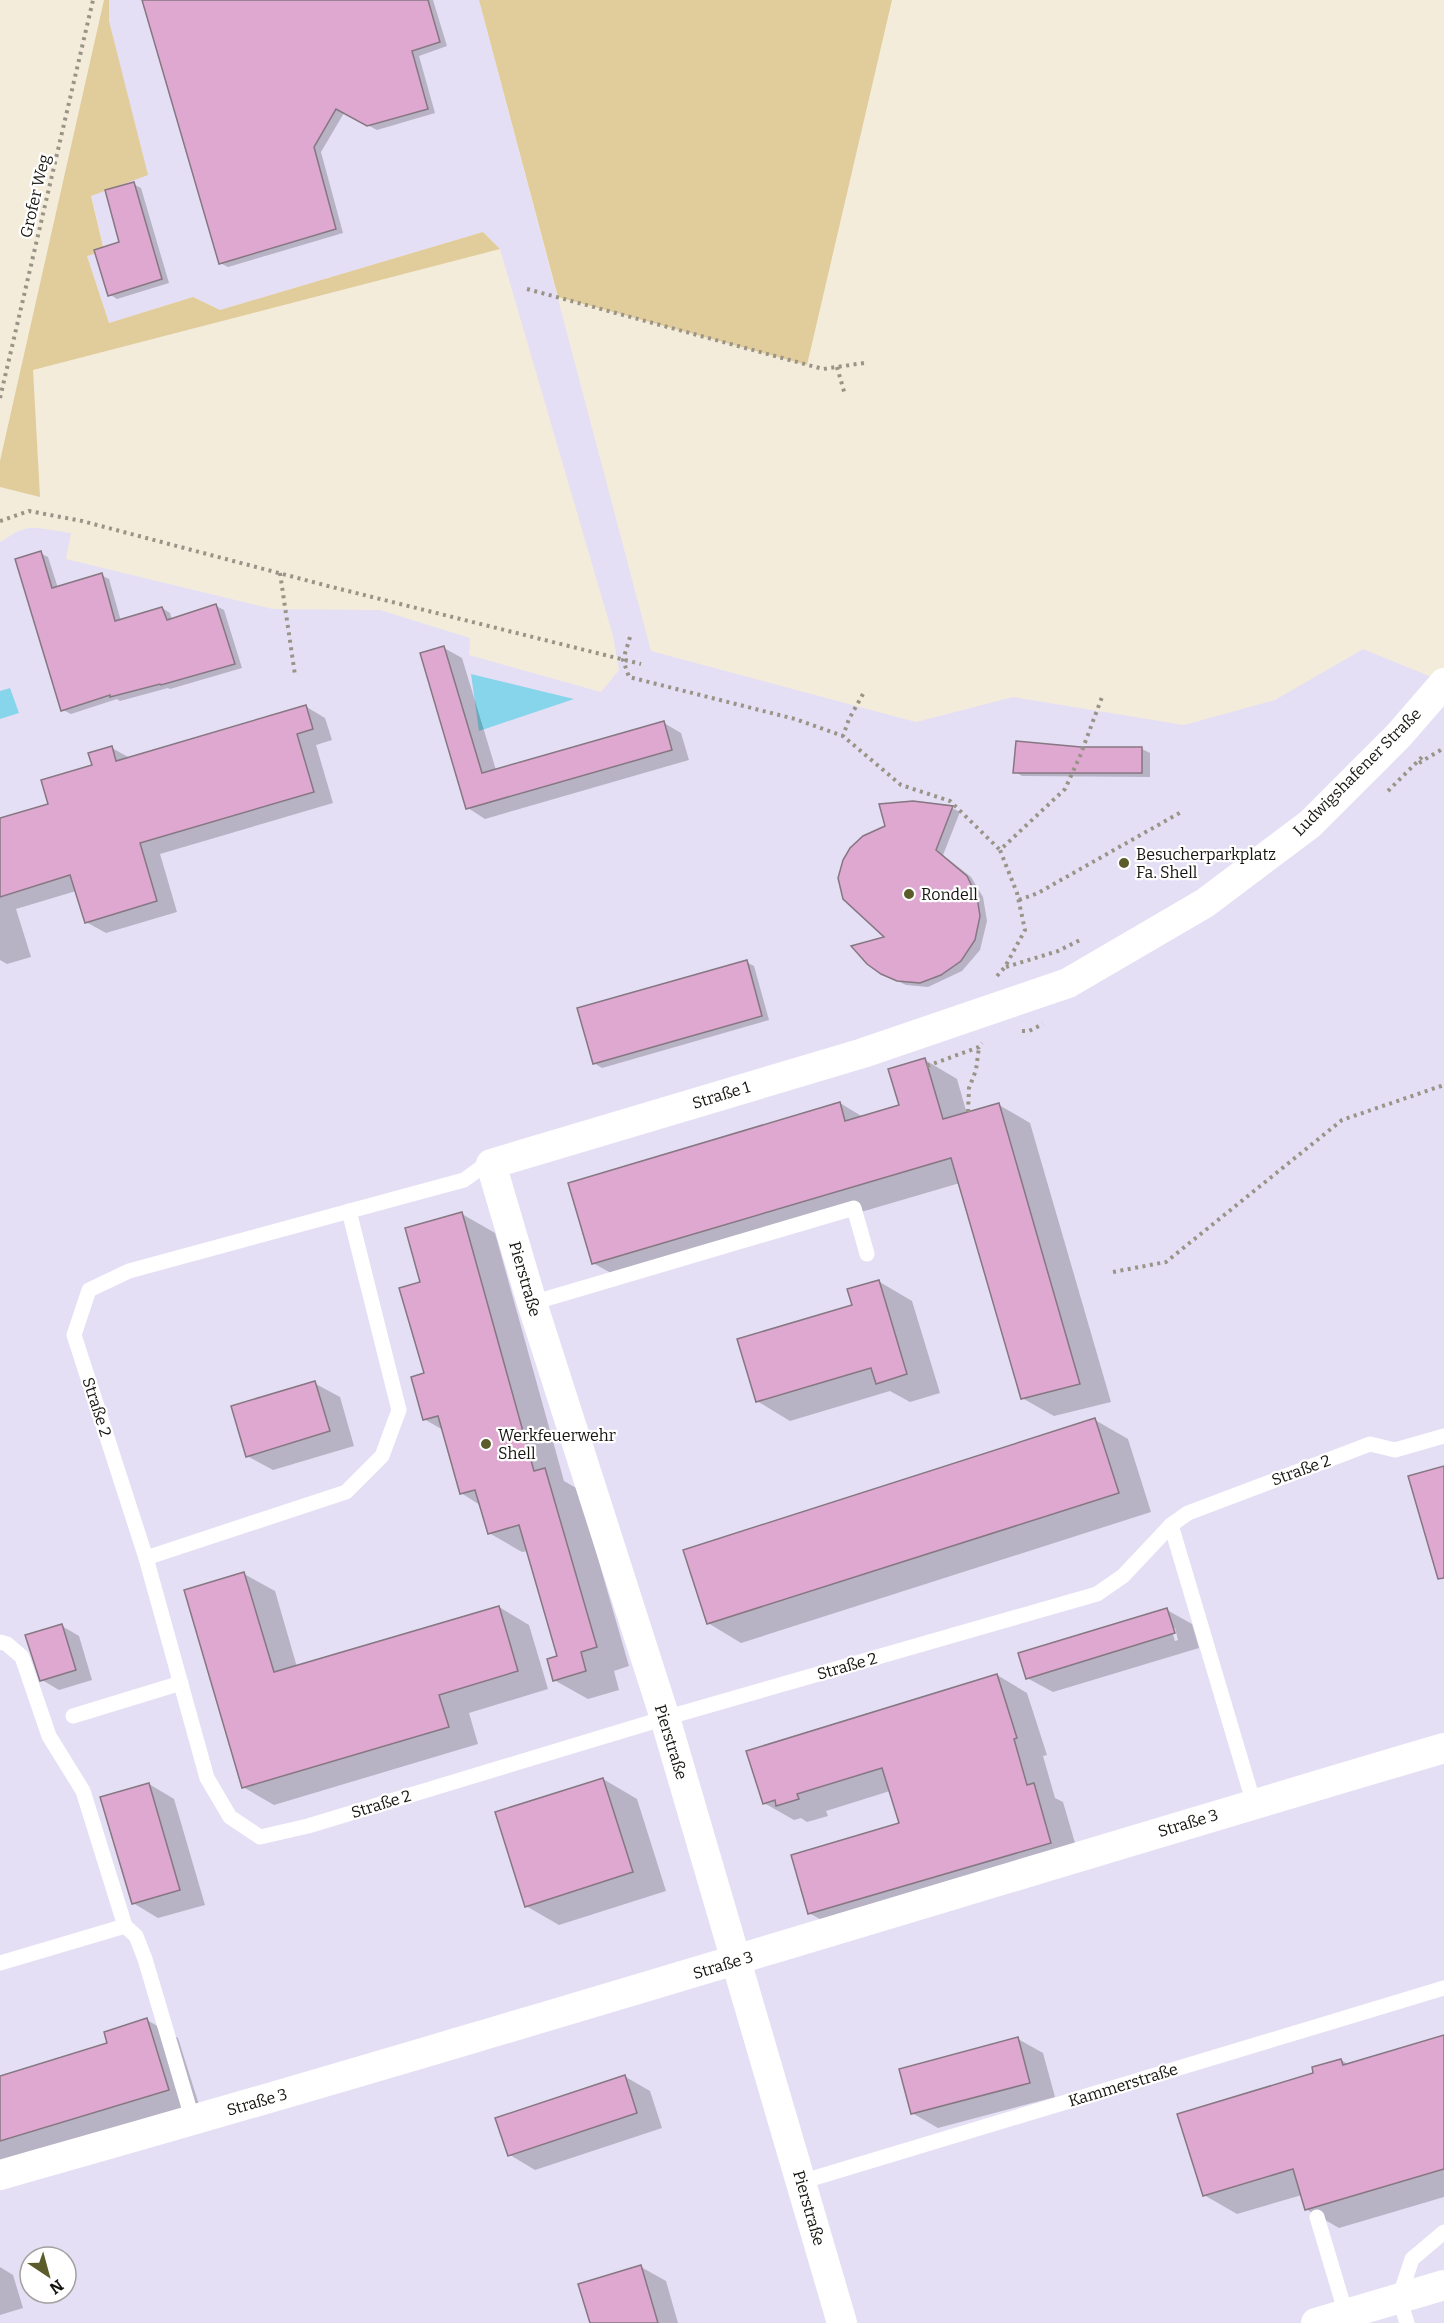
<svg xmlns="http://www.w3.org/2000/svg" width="1444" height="2323" font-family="Bitter,serif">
	<rect width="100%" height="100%" fill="#f4ecdb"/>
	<path fill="#e5dff5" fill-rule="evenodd" d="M 109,0 L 479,0 L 651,651 L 916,722 L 1013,697 L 1184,725 L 1275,700 L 1363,649 L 1444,682 L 1444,2323 L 0,2323 L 0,542 L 18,531 L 29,528 L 39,528 L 71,533 L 66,559 L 273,609 L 380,610 L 470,638 L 469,655 L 601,692 L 619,670 L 613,636 L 500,249 L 483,232 L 220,310 L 193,297 L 109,323 L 87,256 L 104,250 L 91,195 L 109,20 ZM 30,2257 L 66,2257 L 66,2293 L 30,2293 Z"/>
	<g fill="#e1cc9b">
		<path d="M 104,0 L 109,0 L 109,21 L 148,175 L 91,196 L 104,251 L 87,256 L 109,323 L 193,297 L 220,310 L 483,232 L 500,249 L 33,370 L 40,497 L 0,487 L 0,461 Z"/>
		<path d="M 479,0 L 892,0 L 807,365 L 558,297 Z"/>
	</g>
	<g fill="#86d5eb">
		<path d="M 471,674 L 574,699 L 479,731 Z"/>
		<path d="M 10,688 L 19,713 L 0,719 L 0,691 Z"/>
	</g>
	<g fill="#0003" fill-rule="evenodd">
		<path d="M 147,0 L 433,0 L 447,46 L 419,56 L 435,113 L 377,130 L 344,113 L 321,152 L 343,233 L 228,267 L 220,263 Z"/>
		<path d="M 133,184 L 141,188 L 169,283 L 117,299 L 109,294 Z"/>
		<path d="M 40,553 L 48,557 L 58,588 L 101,575 L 109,579 L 121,621 L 162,608 L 170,613 L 172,620 L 216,606 L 224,610 L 242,668 L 170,689 L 168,688 L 120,701 L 117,699 L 71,714 L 63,710 Z"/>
		<path d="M 444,648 L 462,658 L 496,770 L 664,723 L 681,733 L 689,760 L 485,819 L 468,808 Z"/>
		<path d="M 305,706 L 325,718 L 332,740 L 316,745 L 333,803 L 160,854 L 177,912 L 106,933 L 86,922 L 76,891 L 16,909 L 31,957 L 7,964 L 0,960 L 0,820 L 50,805 L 112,748 L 130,758 Z"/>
		<path d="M 1081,748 L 1142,749 L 1150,753 L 1150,777 L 1022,776 L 1015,772 Z"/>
		<path d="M 952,808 L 960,812 L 943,855 L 971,877 L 983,897 L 987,921 L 980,950 L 962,971 L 928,987 L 906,985 L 885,975 L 887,937 Z"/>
		<path d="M 746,962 L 754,966 L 769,1020 L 602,1068 L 594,1063 Z"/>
		<path d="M 925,1060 L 957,1079 L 967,1114 L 999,1105 L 1030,1123 L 1111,1402 L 1054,1416 L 1022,1398 L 960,1183 L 625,1281 L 593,1263 L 840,1103 L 863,1117 L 900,1106 Z"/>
		<path d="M 462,1214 L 495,1233 L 564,1481 L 578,1489 L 629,1666 L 614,1671 L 619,1690 L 588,1699 L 554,1680 L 559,1657 L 528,1551 L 522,1552 L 489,1533 L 480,1505 L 461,1493 L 443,1430 L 424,1419 L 426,1374 L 422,1283 Z"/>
		<path d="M 878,1281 L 912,1301 L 940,1393 L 910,1402 L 890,1391 L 790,1421 L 757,1401 Z"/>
		<path d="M 314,1383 L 340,1397 L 354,1446 L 273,1470 L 247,1456 Z"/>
		<path d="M 1095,1420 L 1128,1439 L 1151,1512 L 741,1643 L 708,1623 Z"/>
		<path d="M 244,1574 L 275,1591 L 297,1667 L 499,1607 L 529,1625 L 548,1689 L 469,1713 L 478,1744 L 274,1805 L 243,1787 Z"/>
		<path d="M 1167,1610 L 1192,1624 L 1199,1648 L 1053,1692 L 1027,1678 ZM 1171,1628 L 1175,1628 L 1178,1640 L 1175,1641 Z"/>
		<path d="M 62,1626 L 79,1636 L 92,1680 L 59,1690 L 42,1680 Z"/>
		<path d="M 997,1675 L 1027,1693 L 1047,1755 L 1043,1756 L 1055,1798 L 1063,1802 L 1080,1860 L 839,1930 L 809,1913 L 901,1824 L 890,1791 L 826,1811 L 828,1816 L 807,1822 L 801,1818 L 794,1820 L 764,1803 Z"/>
		<path d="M 603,1779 L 637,1799 L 666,1891 L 559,1925 L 526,1906 Z"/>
		<path d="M 149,1784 L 174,1799 L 205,1905 L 158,1918 L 133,1903 Z"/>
		<path d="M 147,2020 L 178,2038 L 200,2108 L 0,2169 L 0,2078 L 109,2044 Z"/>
		<path d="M 1444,2036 L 1444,2197 L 1339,2228 L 1306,2209 L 1302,2195 L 1237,2214 L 1204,2195 L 1315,2074 L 1341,2060 L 1349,2065 Z"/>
		<path d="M 1018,2039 L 1043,2053 L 1055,2097 L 938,2128 L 912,2113 Z"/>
		<path d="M 624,2076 L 650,2091 L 662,2128 L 535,2170 L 510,2155 Z"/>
		<path d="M 0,2267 L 13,2275 L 23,2308 L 0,2315 Z"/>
		<path d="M 641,2267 L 666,2281 L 678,2323 L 591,2323 Z"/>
	</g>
	<g fill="#dea8d1" stroke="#867782" stroke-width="1.5">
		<path d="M 142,0 L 428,0 L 440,42 L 412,51 L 428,109 L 367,126 L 336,109 L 314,147 L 336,229 L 219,264 Z"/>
		<path d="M 134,182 L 162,279 L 108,296 L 94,250 L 119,242 L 105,190 Z"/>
		<path d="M 41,551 L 52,588 L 102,573 L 115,621 L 162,607 L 167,620 L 216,604 L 235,664 L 161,685 L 160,684 L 110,697 L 110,695 L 61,711 L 15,559 Z"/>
		<path d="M 444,646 L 482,773 L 664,721 L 672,750 L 466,809 L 420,653 Z"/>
		<path d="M 306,705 L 313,729 L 297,734 L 314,792 L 140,843 L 157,901 L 85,923 L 70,875 L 0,897 L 0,818 L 48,804 L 41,780 L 92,765 L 88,753 L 112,746 L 116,761 Z"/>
		<path d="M 1016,741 L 1081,747 L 1142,747 L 1142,773 L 1013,773 Z"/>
		<path d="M 913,801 L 953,806 L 936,850 L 967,876 L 977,897 L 980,916 L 975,940 L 961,961 L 941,975 L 920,983 L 897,981 L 881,974 L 867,964 L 851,946 L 884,937 L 843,899 L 838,878 L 843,860 L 850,848 L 863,836 L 885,826 L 879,804 Z"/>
		<path d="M 747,960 L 762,1016 L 593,1064 L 577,1008 Z"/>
		<path d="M 925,1058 L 943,1119 L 999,1103 L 1080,1384 L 1021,1399 L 951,1158 L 592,1264 L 568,1183 L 840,1102 L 845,1121 L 899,1105 L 888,1069 Z"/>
		<path d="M 462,1212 L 534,1471 L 545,1468 L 597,1647 L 581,1652 L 586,1671 L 553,1681 L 547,1659 L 557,1656 L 519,1525 L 488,1534 L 475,1490 L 460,1494 L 438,1416 L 423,1420 L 411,1377 L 424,1373 L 399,1288 L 420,1282 L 405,1228 Z"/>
		<path d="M 879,1280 L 907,1374 L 876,1384 L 871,1368 L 756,1402 L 737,1339 L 852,1305 L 847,1289 Z"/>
		<path d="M 315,1381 L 330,1431 L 246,1457 L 231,1406 Z"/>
		<path d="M 1095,1418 L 1119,1493 L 707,1624 L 683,1550 Z"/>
		<path d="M 1444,1466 L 1444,1578 L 1438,1579 L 1408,1476 Z"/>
		<path d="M 244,1572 L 274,1672 L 499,1606 L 518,1671 L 439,1695 L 449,1727 L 242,1788 L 184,1590 Z"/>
		<path d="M 1167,1608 L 1175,1633 L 1026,1679 L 1018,1653 Z"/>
		<path d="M 62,1624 L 76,1670 L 40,1681 L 25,1635 Z"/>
		<path d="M 997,1674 L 1017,1738 L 1014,1739 L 1027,1785 L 1034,1783 L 1051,1843 L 808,1914 L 791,1855 L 899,1823 L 882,1768 L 797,1794 L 799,1799 L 776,1806 L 775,1800 L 763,1804 L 746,1751 Z"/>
		<path d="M 603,1778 L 633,1872 L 525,1907 L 495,1812 Z"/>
		<path d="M 149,1783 L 180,1890 L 132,1904 L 100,1797 Z"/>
		<path d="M 147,2018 L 169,2090 L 0,2141 L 0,2076 L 107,2043 L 104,2032 Z"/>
		<path d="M 1444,2035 L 1444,2169 L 1305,2210 L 1293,2169 L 1203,2196 L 1177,2114 L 1313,2073 L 1312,2067 L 1341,2059 L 1343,2065 Z"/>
		<path d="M 1018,2037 L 1030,2083 L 911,2114 L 899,2069 Z"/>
		<path d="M 625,2075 L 637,2113 L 508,2156 L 495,2118 Z"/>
		<path d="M 641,2265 L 658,2323 L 590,2323 L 578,2284 Z"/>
	</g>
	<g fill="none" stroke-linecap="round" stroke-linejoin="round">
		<g stroke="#9a9488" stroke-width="4" stroke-dasharray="3 4.5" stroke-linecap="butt">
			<path d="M 527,289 L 823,369 L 864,363"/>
			<path d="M 837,367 L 845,395"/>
			<path d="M 0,398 L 93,0"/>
			<path d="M 0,521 L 29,511 L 82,521 L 328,586 L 641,664"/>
			<path d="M 280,573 L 295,675"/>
			<path d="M 630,637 L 623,660 L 629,677 L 795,719 L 843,736"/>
			<path d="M 863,694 L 849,719 L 843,736 L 901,785 L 950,801 L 1000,850"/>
			<path d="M 1419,763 L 1444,748"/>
			<path d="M 1388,791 L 1423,756"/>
			<path d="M 1019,900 L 1038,893 L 1183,811"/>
			<path d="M 1006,967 L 1058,951 L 1080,940"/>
			<path d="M 997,976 L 1005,967 L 1025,930 L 1017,893 L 1000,850 L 1065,789 L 1080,756 L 1102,697"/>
			<path d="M 1022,1031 L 1029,1031 L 1043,1024"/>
			<path d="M 927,1066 L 979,1047 L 982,1043"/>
			<path d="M 968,1112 L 969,1088 L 976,1070 L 979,1047"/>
			<path d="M 1113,1272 L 1166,1262 L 1342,1120 L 1444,1085"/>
		</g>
		<g stroke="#fff" stroke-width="15">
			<path d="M 491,1164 L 482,1167 L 464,1180 L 129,1271 L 89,1290 L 74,1335 L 146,1558 L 207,1778 L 230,1817 L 260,1837 L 308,1826 L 665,1718 L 1097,1594 L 1123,1576 L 1171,1525 L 1188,1513 L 1370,1444 L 1395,1450 L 1444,1436"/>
			<path d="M 532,1303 L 854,1208 L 867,1254"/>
			<path d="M 1171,1525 L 1254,1804"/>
			<path d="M 146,1558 L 346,1492 L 382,1456 L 399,1410 L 349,1211"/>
			<path d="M 0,1642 L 7,1644 L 22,1657 L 49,1736 L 83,1791 L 125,1926"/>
			<path d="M 73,1716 L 181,1683"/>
			<path d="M 0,1963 L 125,1926 L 136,1936 L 145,1959 L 193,2121"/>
			<path d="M 801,2182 L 1444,1988"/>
			<path d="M 1317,2217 L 1346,2314"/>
			<path d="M 1407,2323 L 1399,2298 L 1412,2259 L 1444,2232"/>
		</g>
		<g stroke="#fff" stroke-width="30">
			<path d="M 0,2175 C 483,2039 963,1890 1444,1748"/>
			<path d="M 842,2323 L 665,1718 L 532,1303 L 491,1164 L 863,1053 L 1068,983 L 1205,903 L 1310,824 L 1399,735 L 1444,683"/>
			<path d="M 1316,2323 L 1444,2285"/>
		</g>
	</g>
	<g fill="#5b5c29" stroke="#fff" stroke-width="2">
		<circle cx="1124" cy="863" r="6"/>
		<circle cx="909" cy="894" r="6"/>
		<circle cx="486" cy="1444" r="6"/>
	</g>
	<g text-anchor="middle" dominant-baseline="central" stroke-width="4.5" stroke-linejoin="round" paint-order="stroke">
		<g font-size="16" fill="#16140e" stroke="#fff">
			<text transform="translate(35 196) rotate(-77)">Grofer Weg</text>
			<text transform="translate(1357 772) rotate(-45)">Ludwigshafener Straße</text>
			<text transform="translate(721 1095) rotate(-17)">Straße 1</text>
			<text transform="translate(525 1279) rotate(74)">Pierstraße</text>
			<text transform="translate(97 1407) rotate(72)">Straße 2</text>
			<text transform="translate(1301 1470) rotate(-20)">Straße 2</text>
			<text transform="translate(847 1666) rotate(-16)">Straße 2</text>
			<text transform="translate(671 1742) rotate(73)">Pierstraße</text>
			<text transform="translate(381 1804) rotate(-17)">Straße 2</text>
			<text transform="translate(1188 1823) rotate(-17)">Straße 3</text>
			<text transform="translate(723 1965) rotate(-17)">Straße 3</text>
			<text transform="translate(1123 2085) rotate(-17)">Kammerstraße</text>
			<text transform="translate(257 2102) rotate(-16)">Straße 3</text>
			<text transform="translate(809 2208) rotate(74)">Pierstraße</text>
		</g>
		<g font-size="16" fill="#16140e" stroke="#fff" text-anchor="start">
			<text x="1136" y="854">Besucherparkplatz<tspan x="1136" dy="18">Fa. Shell</tspan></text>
			<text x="921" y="894">Rondell</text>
			<text x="498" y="1435">Werkfeuerwehr<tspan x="498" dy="18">Shell</tspan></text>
		</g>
	</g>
	<g transform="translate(48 2275) rotate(144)"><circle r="28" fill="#ffffff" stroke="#a2a19f" stroke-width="1.5"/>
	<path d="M0-4.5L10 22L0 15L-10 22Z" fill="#5b5c29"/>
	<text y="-9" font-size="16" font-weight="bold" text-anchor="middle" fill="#16140e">N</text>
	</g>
</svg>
